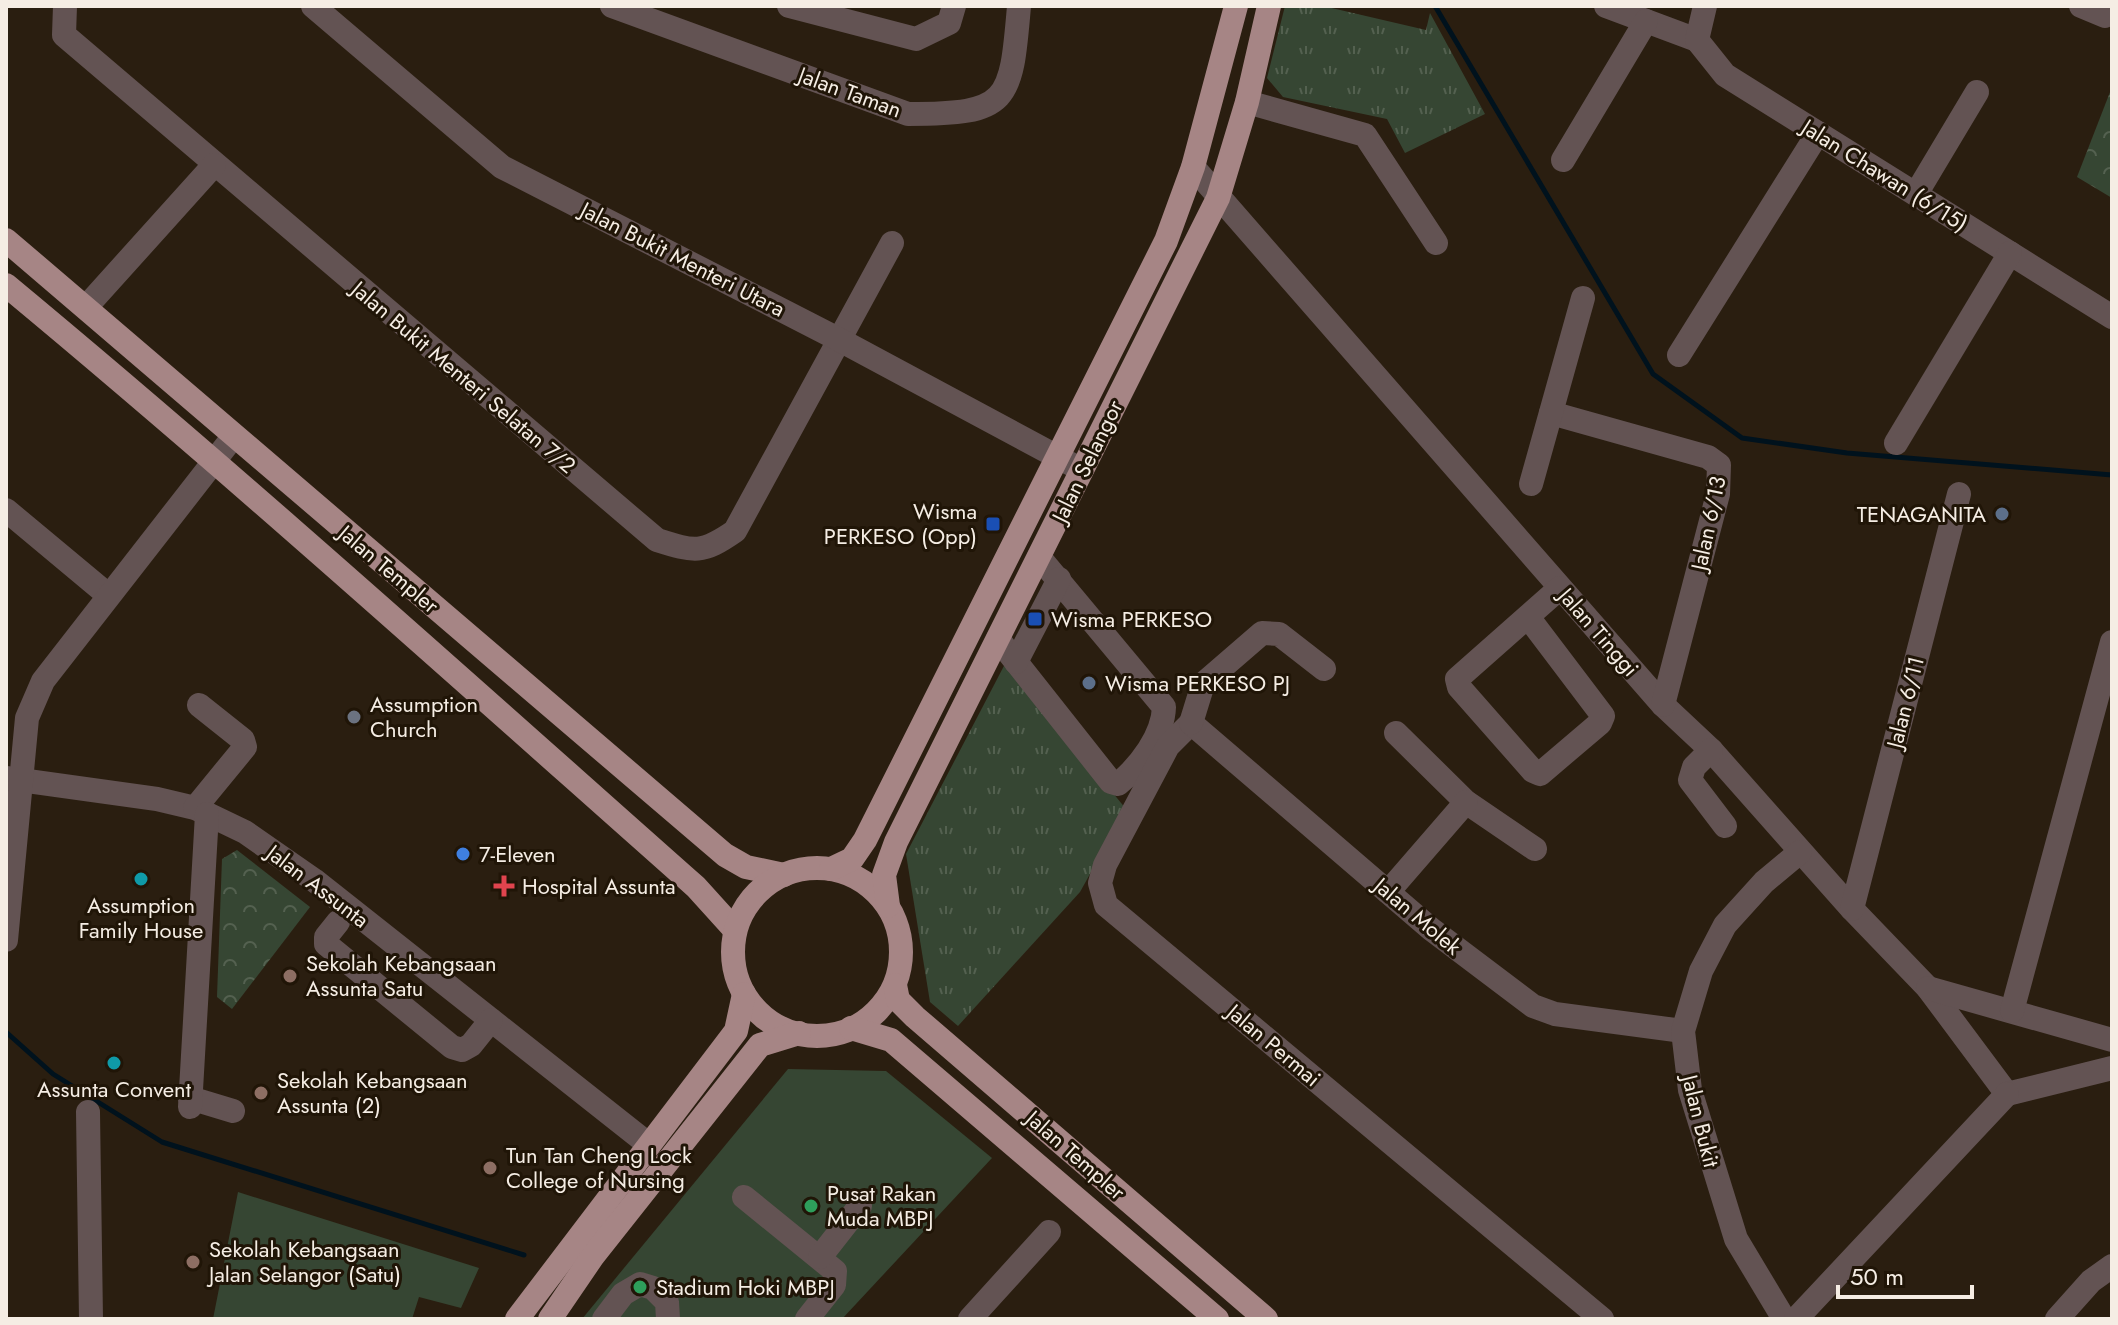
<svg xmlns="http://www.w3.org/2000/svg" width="2118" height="1325" font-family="Jost,sans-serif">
	<defs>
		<pattern id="grass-tufts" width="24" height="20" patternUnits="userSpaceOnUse" patternTransform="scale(2)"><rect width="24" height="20" fill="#364633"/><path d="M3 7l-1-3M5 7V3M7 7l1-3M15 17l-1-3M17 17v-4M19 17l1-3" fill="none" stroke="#546150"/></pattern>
		<pattern id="park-crowns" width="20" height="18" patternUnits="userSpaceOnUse" patternTransform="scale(2)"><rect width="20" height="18" fill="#364633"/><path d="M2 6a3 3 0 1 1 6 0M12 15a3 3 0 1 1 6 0" fill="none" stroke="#546150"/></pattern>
	</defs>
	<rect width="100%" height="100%" fill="#2a1e10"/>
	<g fill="url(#grass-tufts)">
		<path d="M 1285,6 L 1323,6 L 1426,30 L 1430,13 L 1485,114 L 1405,153 L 1387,119 L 1283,97 L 1267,78 Z"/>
		<path d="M 1006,662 L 1126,809 L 1080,892 L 958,1026 L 930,1002 L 906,854 Z"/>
	</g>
	<g fill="url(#park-crowns)">
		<path d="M 2112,87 L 2112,198 L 2077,177 Z"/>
		<path d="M 237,850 L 310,907 L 232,1009 L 217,997 L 222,859 Z"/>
	</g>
	<g fill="#364633">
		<path d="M 788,1069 L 886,1071 L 992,1158 L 842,1319 L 582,1319 Z"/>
		<path d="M 238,1192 L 479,1268 L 461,1308 L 419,1297 L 412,1319 L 213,1319 Z"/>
	</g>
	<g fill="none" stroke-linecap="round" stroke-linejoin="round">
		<g stroke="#00121d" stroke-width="5">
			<path d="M 1435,6 L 1653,374 L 1742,438 L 1847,453 L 2112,475"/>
			<path d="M 6,1032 L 53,1074 L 162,1142 L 524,1255"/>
		</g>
		<g stroke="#635353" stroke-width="24">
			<path d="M 65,6 L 64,35 L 657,540 C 695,552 702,554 735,531 L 892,243"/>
			<path d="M 313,6 L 502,167 L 838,339 L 1082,470"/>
			<path d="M 612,6 L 908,114 C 1009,114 1011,103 1019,6"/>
			<path d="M 789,6 L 916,39 L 949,23 L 954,6"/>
			<path d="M 1606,6 L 1697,40"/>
			<path d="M 1705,6 L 1697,40 L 1725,75 L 2112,317"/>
			<path d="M 2081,6 L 2105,16"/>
			<path d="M 1247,102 L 1365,135 L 1436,243"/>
			<path d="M 1563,160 L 1646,21"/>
			<path d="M 1193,167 L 1663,705 L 1711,750 L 1852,909 L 1928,988 L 2007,1094"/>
			<path d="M 1916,194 L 1977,92"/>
			<path d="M 87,306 L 214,165"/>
			<path d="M 1679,355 L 1818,133"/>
			<path d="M 1551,413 L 1708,457 L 1719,465 L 1718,494 L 1663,705"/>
			<path d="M 1896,443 L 2010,253"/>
			<path d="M 1531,484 L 1583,298"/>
			<path d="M 6,510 L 108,595"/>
			<path d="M 1528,617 L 1603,716 L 1600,723 L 1540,774 L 1533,771 L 1459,687 L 1457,679 L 1560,588"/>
			<path d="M 998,639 L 1111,782 L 1118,784 C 1140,766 1163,736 1164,707 L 1039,557"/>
			<path d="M 1016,662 L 1059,579"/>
			<path d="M 1191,723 L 1168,746 L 1105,865 L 1100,883 L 1106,905 L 1602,1319"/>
			<path d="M 1191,723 L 1431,929 L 1533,1006 L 1555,1014 L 1683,1031"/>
			<path d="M 1191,723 L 1203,684 L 1262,633 L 1279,634 L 1324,669"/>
			<path d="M 1396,733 L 1466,802 L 1535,849"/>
			<path d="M 1711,750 L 1694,767 L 1690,780 L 1725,826"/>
			<path d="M 6,778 L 157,799 L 195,808 L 245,832 L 314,880 L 648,1144"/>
			<path d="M 195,808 L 245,747 L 243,740 L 199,705"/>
			<path d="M 1388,892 L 1466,802"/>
			<path d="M 1852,909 L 1959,494"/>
			<path d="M 338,922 L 326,937 L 326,944 L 452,1047 L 462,1050 L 471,1045 L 491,1020"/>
			<path d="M 6,940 L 27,718 L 43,681 L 233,437"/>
			<path d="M 1928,988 L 2112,1040"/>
			<path d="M 2012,1011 L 2112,642"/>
			<path d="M 2007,1094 L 2112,1068"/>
			<path d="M 190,1098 L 233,1111"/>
			<path d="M 190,1107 L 207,814"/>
			<path d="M 88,1112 L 91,1319"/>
			<path d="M 744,1197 L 835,1271 L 834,1285 L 807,1319"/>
			<path d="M 820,1257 L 860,1206"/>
			<path d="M 604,1319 L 623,1294 L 640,1284 L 653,1288 L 667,1302 L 668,1319"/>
			<path d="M 970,1319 L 1049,1232"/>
			<path d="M 1784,1319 L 1736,1239 L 1690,1090 L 1683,1031 L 1701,971 L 1725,925 L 1764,882 L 1800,852"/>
			<path d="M 1796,1319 L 2007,1094"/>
			<path d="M 2057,1319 L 2091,1281 L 2112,1266"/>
		</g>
		<g stroke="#a68585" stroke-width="24">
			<path d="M 6,240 L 725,855 L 746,867 L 784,875"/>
			<path d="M 6,285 C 241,480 467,684 696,887 L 734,929"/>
			<circle cx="817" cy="952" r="84"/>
			<path d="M 831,869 L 852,859 L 865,840 L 1166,241 L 1193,167 L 1236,6"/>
			<path d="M 888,906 L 884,875 L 896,842 L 1218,198 L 1247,102 L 1269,6"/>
			<path d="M 895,985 L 898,1000 L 915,1017 L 1266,1319"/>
			<path d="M 851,1028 L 891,1040 L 1217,1319"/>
			<path d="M 517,1319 L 736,1031 L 744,994"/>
			<path d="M 550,1319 L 593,1256 L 760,1045 L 799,1033"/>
		</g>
	</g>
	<g fill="#5c6f8a" stroke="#201507" stroke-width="3">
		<circle cx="2002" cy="514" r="8"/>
		<circle cx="1089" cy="683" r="8"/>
	</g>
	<g fill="#1a4fb4" stroke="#201507" stroke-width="3">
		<rect x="985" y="516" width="16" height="16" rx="4"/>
		<rect x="1027" y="611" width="16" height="16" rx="4"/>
	</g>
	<circle fill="#6b7280" stroke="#201507" stroke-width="3" cx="354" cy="717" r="8"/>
	<circle fill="#3f7fe0" stroke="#201507" stroke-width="3" cx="463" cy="854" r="8"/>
	<g fill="#0f9aa8" stroke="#201507" stroke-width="3">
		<circle cx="141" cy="879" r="8"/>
		<circle cx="114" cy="1063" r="8"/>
	</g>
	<path fill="#e0444e" stroke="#201507" stroke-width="3" d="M500 874h8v8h8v8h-8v8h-8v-8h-8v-8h8z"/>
	<g fill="#8d6e63" stroke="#201507" stroke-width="3">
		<circle cx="290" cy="976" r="8"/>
		<circle cx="261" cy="1093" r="8"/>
		<circle cx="490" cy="1168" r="8"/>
		<circle cx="193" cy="1262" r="8"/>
	</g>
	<g fill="#2e9e5b" stroke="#201507" stroke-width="3">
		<circle cx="811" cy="1206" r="8"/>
		<circle cx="640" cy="1287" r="8"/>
	</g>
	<g text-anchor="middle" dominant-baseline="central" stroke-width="6" stroke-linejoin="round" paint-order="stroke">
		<g font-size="22" fill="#f5ede4" stroke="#201507">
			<text transform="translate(850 92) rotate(20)">Jalan Taman</text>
			<text transform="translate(1885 175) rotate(32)">Jalan Chawan (6/15)</text>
			<text transform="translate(683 259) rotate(27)">Jalan Bukit Menteri Utara</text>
			<text transform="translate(464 377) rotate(40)">Jalan Bukit Menteri Selatan 7/2</text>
			<text transform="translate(1087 461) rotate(-64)">Jalan Selangor</text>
			<text transform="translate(1708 523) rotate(-78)">Jalan 6/13</text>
			<text transform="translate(389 569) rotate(40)">Jalan Templer</text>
			<text transform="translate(1599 632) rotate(49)">Jalan Tinggi</text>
			<text transform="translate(1905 702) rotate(-76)">Jalan 6/11</text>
			<text transform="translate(318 886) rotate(37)">Jalan Assunta</text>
			<text transform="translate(1418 916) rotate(40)">Jalan Molek</text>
			<text transform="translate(1274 1045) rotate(40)">Jalan Permai</text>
			<text transform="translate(1701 1121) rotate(76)">Jalan Bukit</text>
			<text transform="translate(1076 1155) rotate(41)">Jalan Templer</text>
		</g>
		<g font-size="22" fill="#f5ede4" stroke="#201507" text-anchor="start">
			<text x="977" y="511" text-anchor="end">Wisma<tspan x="977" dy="25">PERKESO (Opp)</tspan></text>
			<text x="1986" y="514" text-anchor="end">TENAGANITA</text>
			<text x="1051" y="619">Wisma PERKESO</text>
			<text x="1105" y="683">Wisma PERKESO PJ</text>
			<text x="370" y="704">Assumption<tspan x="370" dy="25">Church</tspan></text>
			<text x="479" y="854">7-Eleven</text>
			<text x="522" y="886">Hospital Assunta</text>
			<text x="141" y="905" text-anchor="middle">Assumption<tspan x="141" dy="25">Family House</tspan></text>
			<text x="306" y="963">Sekolah Kebangsaan<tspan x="306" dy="25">Assunta Satu</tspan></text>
			<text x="277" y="1080">Sekolah Kebangsaan<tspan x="277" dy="25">Assunta (2)</tspan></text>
			<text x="114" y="1089" text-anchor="middle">Assunta Convent</text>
			<text x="506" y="1155">Tun Tan Cheng Lock<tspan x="506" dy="25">College of Nursing</tspan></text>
			<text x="827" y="1193">Pusat Rakan<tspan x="827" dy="25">Muda MBPJ</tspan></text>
			<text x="209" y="1249">Sekolah Kebangsaan<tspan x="209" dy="25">Jalan Selangor (Satu)</tspan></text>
			<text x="656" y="1287">Stadium Hoki MBPJ</text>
		</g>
	</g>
	<rect width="2118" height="1325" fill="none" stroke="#f5ede4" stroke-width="16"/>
	<path d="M1838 1285v12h134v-12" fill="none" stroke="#f5ede4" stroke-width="4"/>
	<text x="1850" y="1285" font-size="24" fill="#f5ede4" stroke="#201507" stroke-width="6" paint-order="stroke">50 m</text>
</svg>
